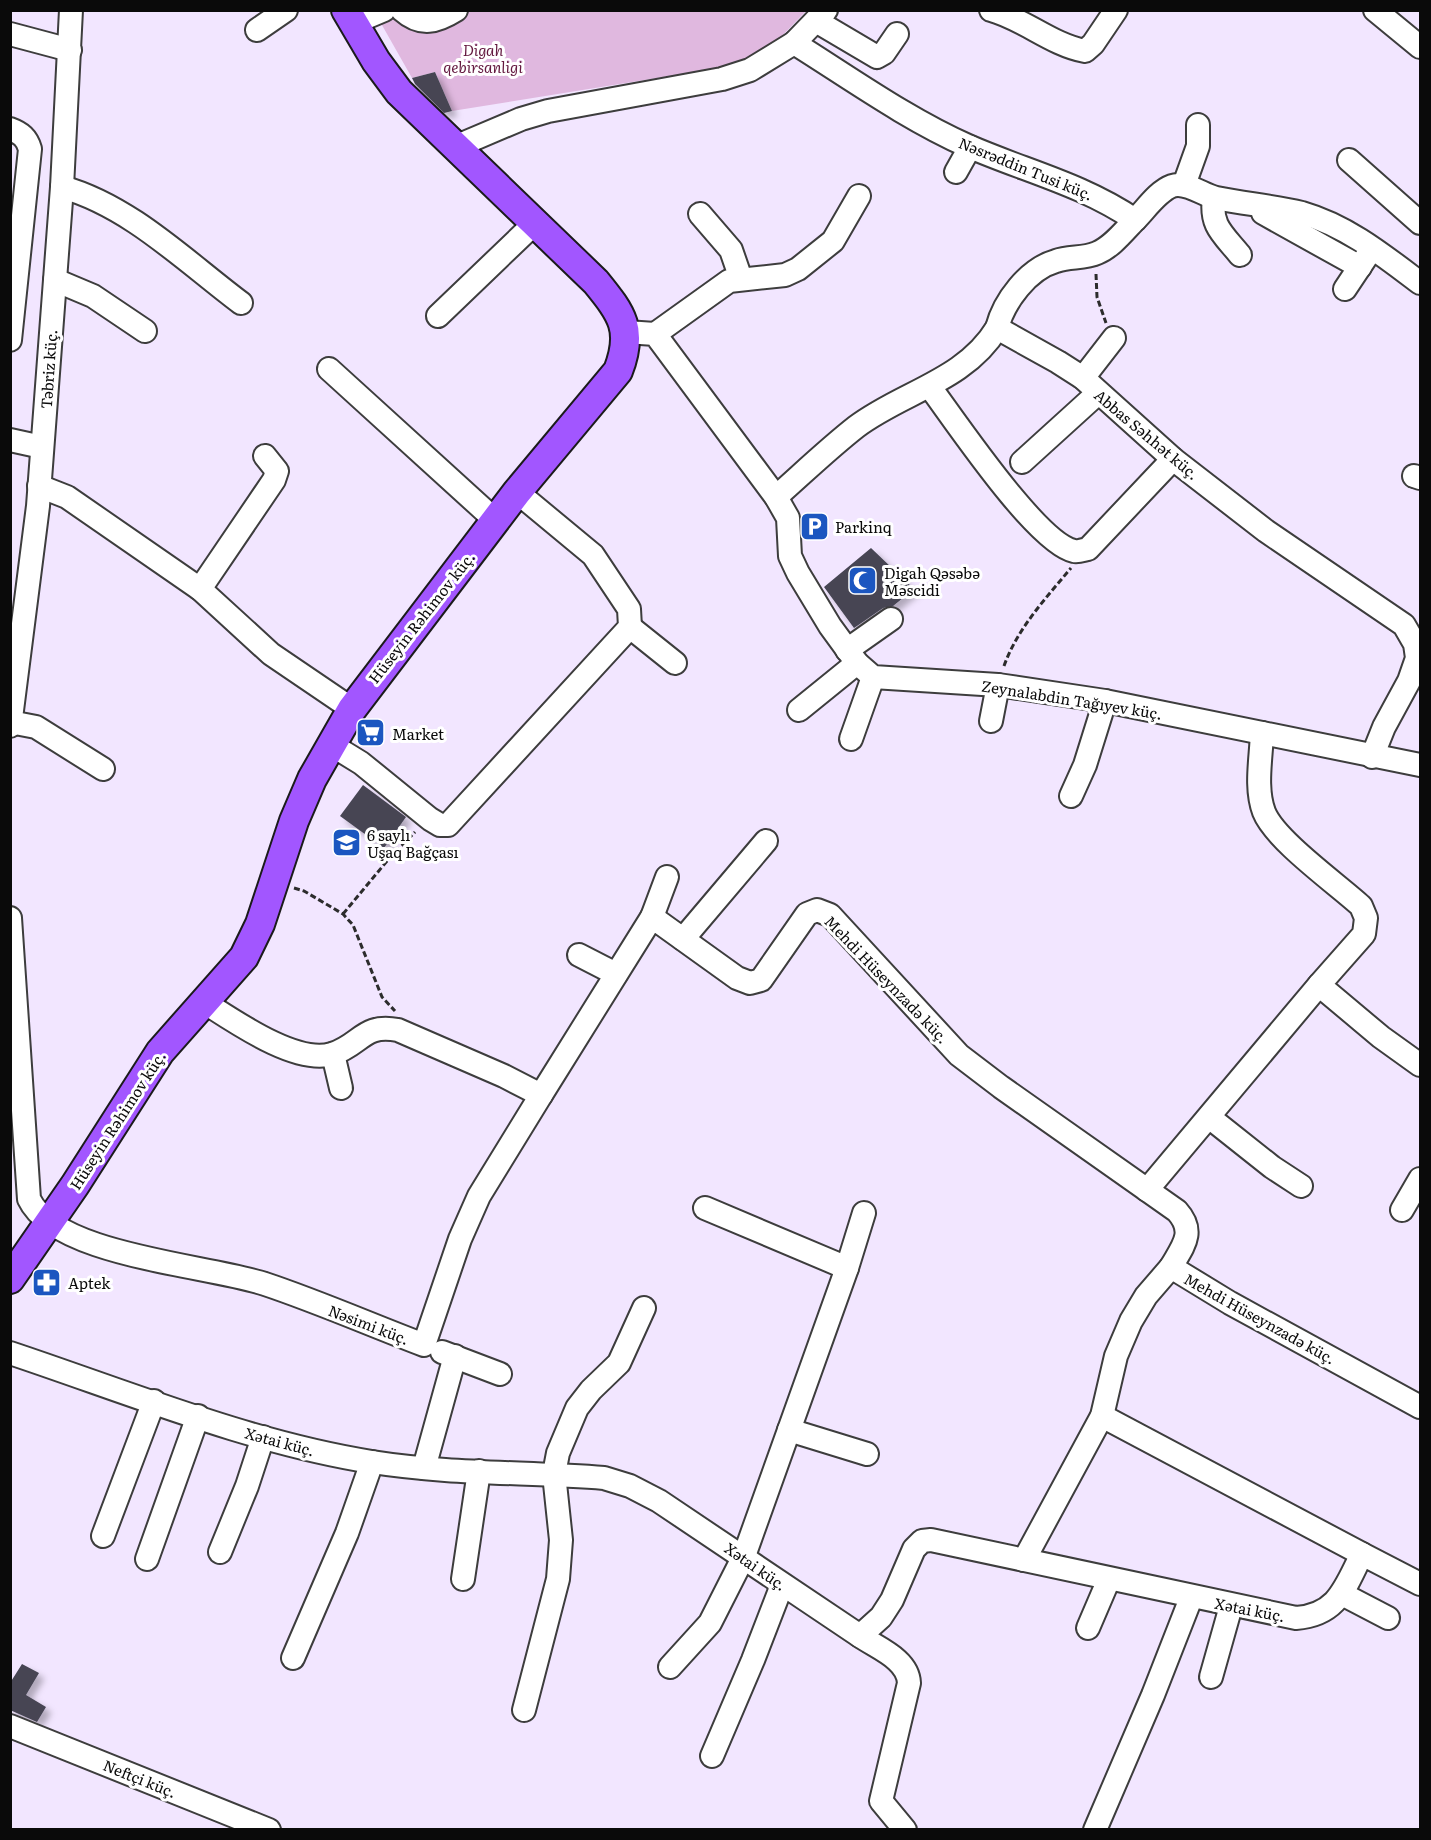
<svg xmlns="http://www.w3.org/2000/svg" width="1431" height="1840" font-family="Literata,serif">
	<defs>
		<filter id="shadow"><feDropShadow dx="5.5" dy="5.5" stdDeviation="3" flood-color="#0004"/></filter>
	</defs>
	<rect width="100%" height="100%" fill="#f2e6ff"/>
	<path fill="#e0b8df" d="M 374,11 L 806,11 L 779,39 L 744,64 L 452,111 L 435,72 L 412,78 Z"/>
	<g fill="#464553" filter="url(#shadow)">
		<path d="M 435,72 L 452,111 L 444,113 L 415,84 L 412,78 Z"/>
		<path d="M 871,548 L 914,589 L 893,606 L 883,608 L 854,628 L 824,587 Z"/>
		<path d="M 363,785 L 406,817 L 384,848 L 340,816 Z"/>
		<path d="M 22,1664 L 39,1673 L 26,1695 L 46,1707 L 37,1722 L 10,1710 L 10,1683 Z"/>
	</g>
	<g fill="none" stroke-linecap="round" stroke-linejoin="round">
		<defs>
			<g id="minor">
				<path d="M 402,10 C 421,27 437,22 456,10"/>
				<path d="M 991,10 C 1024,19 1052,45 1085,51 L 1093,44 L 1116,10"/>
				<path d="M 1375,10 L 1420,47"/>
				<path d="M 816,21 L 877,57 L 884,53 L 897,34"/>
				<path d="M 353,23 L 384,10"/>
				<path d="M 257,30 L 286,10"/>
				<path d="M 10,34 L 70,50"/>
				<path d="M 794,43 C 850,78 907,119 968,146 C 1025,171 1082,184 1135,220 C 1146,209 1158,191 1172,186 C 1186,181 1203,195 1216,198 C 1244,204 1274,206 1302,213 C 1347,226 1383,255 1420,283"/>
				<path d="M 10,129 C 21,133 27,138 30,149 L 10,340"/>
				<path d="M 455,147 L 521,119 L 548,111 L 722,79 L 750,70 L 794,43 L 826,10"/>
				<path d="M 1349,160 L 1420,223"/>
				<path d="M 956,172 L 970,147"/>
				<path d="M 1184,185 L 1198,146 L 1198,125"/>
				<path d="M 62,187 C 130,206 185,261 241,303"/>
				<path d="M 1214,198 C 1210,226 1223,234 1240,255"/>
				<path d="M 1263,213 L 1360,267"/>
				<path d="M 700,214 L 731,250 L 741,279"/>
				<path d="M 55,280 L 93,296 L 145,331"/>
				<path d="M 1345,289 L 1367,256"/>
				<path d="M 438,316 L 536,222"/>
				<path d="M 997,328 C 1004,301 1028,269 1056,261 C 1069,256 1084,259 1097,253 C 1112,247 1124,231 1135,220"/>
				<path d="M 626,332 L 655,334 L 776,497 L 788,518 L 790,556 L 798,573 L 830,626 L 857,663 L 873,677 L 998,685 L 1105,701 L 1420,765"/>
				<path d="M 655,334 L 729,281 L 785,275 L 798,269 L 833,241 L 859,196"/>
				<path d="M 329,369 L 495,520"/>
				<path d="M 1083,378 L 1114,338"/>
				<path d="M 930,387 C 956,422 1037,543 1074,551 C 1078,552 1083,550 1088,549 L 1173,459"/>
				<path d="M 10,440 L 42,447"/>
				<path d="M 1022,462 L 1098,393"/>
				<path d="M 1414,476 L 1420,478"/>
				<path d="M 39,486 L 67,497 L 200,589 L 271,654 L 352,709"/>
				<path d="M 776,497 C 802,474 828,449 856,427 C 902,392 965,381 997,328 L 1058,362 L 1083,378 L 1173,459 L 1266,531 L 1404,625 L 1415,644 L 1417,658 L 1409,681 L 1384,727 L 1372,757"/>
				<path d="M 200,589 L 274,480 L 277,471 L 265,456"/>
				<path d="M 630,627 L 675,663"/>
				<path d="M 847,650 L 891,619"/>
				<path d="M 799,710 L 857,663"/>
				<path d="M 991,721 L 998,685"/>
				<path d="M 10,722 L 36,727 L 103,769"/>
				<path d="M 10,726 L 38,506 L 62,187 L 71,10"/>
				<path d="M 1262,733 C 1261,759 1255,788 1264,812 C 1275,840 1337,884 1361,906 L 1366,918 L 1364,934 L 1319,985 L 1381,1037 L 1420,1065"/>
				<path d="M 851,739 L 873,677"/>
				<path d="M 330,744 L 361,763 L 430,819 L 440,825 L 448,825 L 630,627 L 629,609 L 593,555 L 517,492"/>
				<path d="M 1071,796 L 1085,765 L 1105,701"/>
				<path d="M 652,917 L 667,877"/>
				<path d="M 10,918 L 29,1199 C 56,1256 208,1265 265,1284 C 319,1302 371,1325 424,1345 L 460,1239 L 479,1196 L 541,1095"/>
				<path d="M 683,939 L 766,841"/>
				<path d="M 579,955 L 616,974"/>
				<path d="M 204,1002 C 234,1021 296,1065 332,1054 C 361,1045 363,1023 398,1030 L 504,1076 L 541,1095 L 652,917 L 737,978 L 750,983 L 761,980 L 807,914 L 817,910 L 830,915 L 959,1055 L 1001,1087 L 1177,1211 C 1196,1232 1183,1246 1171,1267 L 1230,1303 L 1420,1407"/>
				<path d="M 333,1054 L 341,1088"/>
				<path d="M 1209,1117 L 1272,1167 L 1301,1186"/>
				<path d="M 1147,1190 L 1319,985"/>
				<path d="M 1402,1210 L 1420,1179"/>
				<path d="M 847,1268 L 864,1213"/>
				<path d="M 442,1352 L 500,1374"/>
				<path d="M 10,1353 C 127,1392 251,1443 372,1462 C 448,1474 527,1472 604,1478 L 630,1486 L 659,1501 L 860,1636 L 881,1617 L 892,1600 L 914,1549 L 922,1541 L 931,1540 L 1296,1618 C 1338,1615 1345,1587 1362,1554 L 1420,1584"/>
				<path d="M 1102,1416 L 1362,1554"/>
				<path d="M 789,1430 L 867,1454"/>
				<path d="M 424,1468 L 455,1356"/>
				<path d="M 103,1536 L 154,1401"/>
				<path d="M 220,1552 L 247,1486 L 263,1437"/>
				<path d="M 147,1559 L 198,1416"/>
				<path d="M 1024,1560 L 1102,1416 L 1116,1356 L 1131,1321 L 1146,1296 L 1171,1267"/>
				<path d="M 463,1579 L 479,1471"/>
				<path d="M 1342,1594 L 1388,1618"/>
				<path d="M 1088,1628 L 1109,1579"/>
				<path d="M 860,1636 C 877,1648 908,1659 909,1683 L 881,1801 L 905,1830"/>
				<path d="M 293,1658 L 347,1533 L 372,1462"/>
				<path d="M 670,1667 L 710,1623 L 744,1556 L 847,1268 L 705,1208"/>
				<path d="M 1211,1677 L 1231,1606"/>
				<path d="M 524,1710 L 558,1579 L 561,1540 L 554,1474 L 558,1453 L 577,1408 L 591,1390 L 619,1363 L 644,1308"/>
				<path d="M 10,1726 L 269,1830"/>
				<path d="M 712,1756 L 753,1660 L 782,1585"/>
				<path d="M 1095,1830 L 1153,1695 L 1191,1598"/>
			</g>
			<path id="major" d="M 10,1279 L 75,1185 L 160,1052 L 244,957 L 260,924 L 294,821 L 312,779 L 352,709 L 517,492 L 618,371 C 634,330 622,314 596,282 L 399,92 L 376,61 L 346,10"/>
		</defs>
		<use href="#minor" stroke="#3d3d3d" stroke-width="26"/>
		<use href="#major" stroke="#1b1b1b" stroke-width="32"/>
		<g stroke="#2c2c2c" stroke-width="3" stroke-dasharray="6 3" stroke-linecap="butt">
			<path d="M 1096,274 L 1097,297 L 1106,323"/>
			<path d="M 1004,666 C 1017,629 1046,598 1071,568"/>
			<path d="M 294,888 L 304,891 L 343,914 L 353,925 L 382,997 L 395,1011"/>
			<path d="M 343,914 L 387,861 L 415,832"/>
		</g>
		<use href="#minor" stroke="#fff" stroke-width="22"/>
		<use href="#major" stroke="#a256ff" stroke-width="28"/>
	</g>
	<defs>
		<symbol id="parking-square" viewBox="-11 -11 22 22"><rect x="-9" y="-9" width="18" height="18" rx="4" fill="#1b56c0" stroke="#fff"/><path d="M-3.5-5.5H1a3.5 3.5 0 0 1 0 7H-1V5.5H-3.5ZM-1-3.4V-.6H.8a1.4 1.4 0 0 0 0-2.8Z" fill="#fff"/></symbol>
		<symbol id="mosque-square" viewBox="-11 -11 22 22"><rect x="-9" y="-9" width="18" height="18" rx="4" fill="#1b56c0" stroke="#fff"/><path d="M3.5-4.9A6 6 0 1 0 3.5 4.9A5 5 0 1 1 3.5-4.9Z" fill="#fff"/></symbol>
		<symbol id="supermarket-square" viewBox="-11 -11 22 22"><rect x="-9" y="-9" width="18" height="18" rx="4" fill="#1b56c0" stroke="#fff"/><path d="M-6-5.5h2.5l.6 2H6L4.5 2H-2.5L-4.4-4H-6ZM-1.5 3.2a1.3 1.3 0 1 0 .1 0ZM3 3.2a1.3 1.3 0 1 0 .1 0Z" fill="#fff"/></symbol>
		<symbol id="school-square" viewBox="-11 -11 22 22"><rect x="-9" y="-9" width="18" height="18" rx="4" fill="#1b56c0" stroke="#fff"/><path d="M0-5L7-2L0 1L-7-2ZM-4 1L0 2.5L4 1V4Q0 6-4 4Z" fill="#fff"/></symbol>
		<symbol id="pharmacy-square" viewBox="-11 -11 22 22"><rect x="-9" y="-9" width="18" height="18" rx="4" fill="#1b56c0" stroke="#fff"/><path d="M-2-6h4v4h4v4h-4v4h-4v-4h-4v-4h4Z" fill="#fff"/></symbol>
	</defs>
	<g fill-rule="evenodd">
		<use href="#parking-square" x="798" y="510" width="33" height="33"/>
		<use href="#mosque-square" x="846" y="564" width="33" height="33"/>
		<use href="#supermarket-square" x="354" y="716" width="33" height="33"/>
		<use href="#school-square" x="330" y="826" width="33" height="33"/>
		<use href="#pharmacy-square" x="30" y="1266" width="33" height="33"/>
	</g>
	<g text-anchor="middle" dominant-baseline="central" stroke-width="6" stroke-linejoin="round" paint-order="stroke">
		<g font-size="15" font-style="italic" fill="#63183f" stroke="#fff">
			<text x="483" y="49">Digah<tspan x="483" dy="17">qebirsanligi</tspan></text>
		</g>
		<g font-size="15" fill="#0a0a0a" stroke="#fff">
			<text transform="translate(1026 168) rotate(22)">Nəsrəddin Tusi küç.</text>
			<text transform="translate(48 369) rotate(-86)">Təbriz küç.</text>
			<text transform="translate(1147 434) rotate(40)">Abbas Səhhət küç.</text>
			<text transform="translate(421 617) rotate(-52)">Hüseyin Rəhimov küç.</text>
			<text transform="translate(1072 699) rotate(9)">Zeynalabdin Tağıyev küç.</text>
			<text transform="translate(887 979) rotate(46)">Mehdi Hüseynzadə küç.</text>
			<text transform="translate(117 1120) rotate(-57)">Hüseyin Rəhimov küç.</text>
			<text transform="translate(1260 1318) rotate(29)">Mehdi Hüseynzadə küç.</text>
			<text transform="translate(369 1324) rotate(21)">Nəsimi küç.</text>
			<text transform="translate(280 1441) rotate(15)">Xətai küç.</text>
			<text transform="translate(756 1566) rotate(35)">Xətai küç.</text>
			<text transform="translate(1250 1609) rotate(11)">Xətai küç.</text>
			<text transform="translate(140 1778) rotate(22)">Neftçi küç.</text>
		</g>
		<g font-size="15" fill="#0a0a0a" stroke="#fff" text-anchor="start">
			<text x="835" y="526">Parkinq</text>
			<text x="884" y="572">Digah Qəsəbə<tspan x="884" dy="17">Məscidi</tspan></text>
			<text x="392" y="733">Market</text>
			<text x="367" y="834">6 saylı<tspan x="367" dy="17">Uşaq Bağçası</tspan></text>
			<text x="68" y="1282">Aptek</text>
		</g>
	</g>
	<rect width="1431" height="1840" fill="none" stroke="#0a0a0a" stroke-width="24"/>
</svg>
